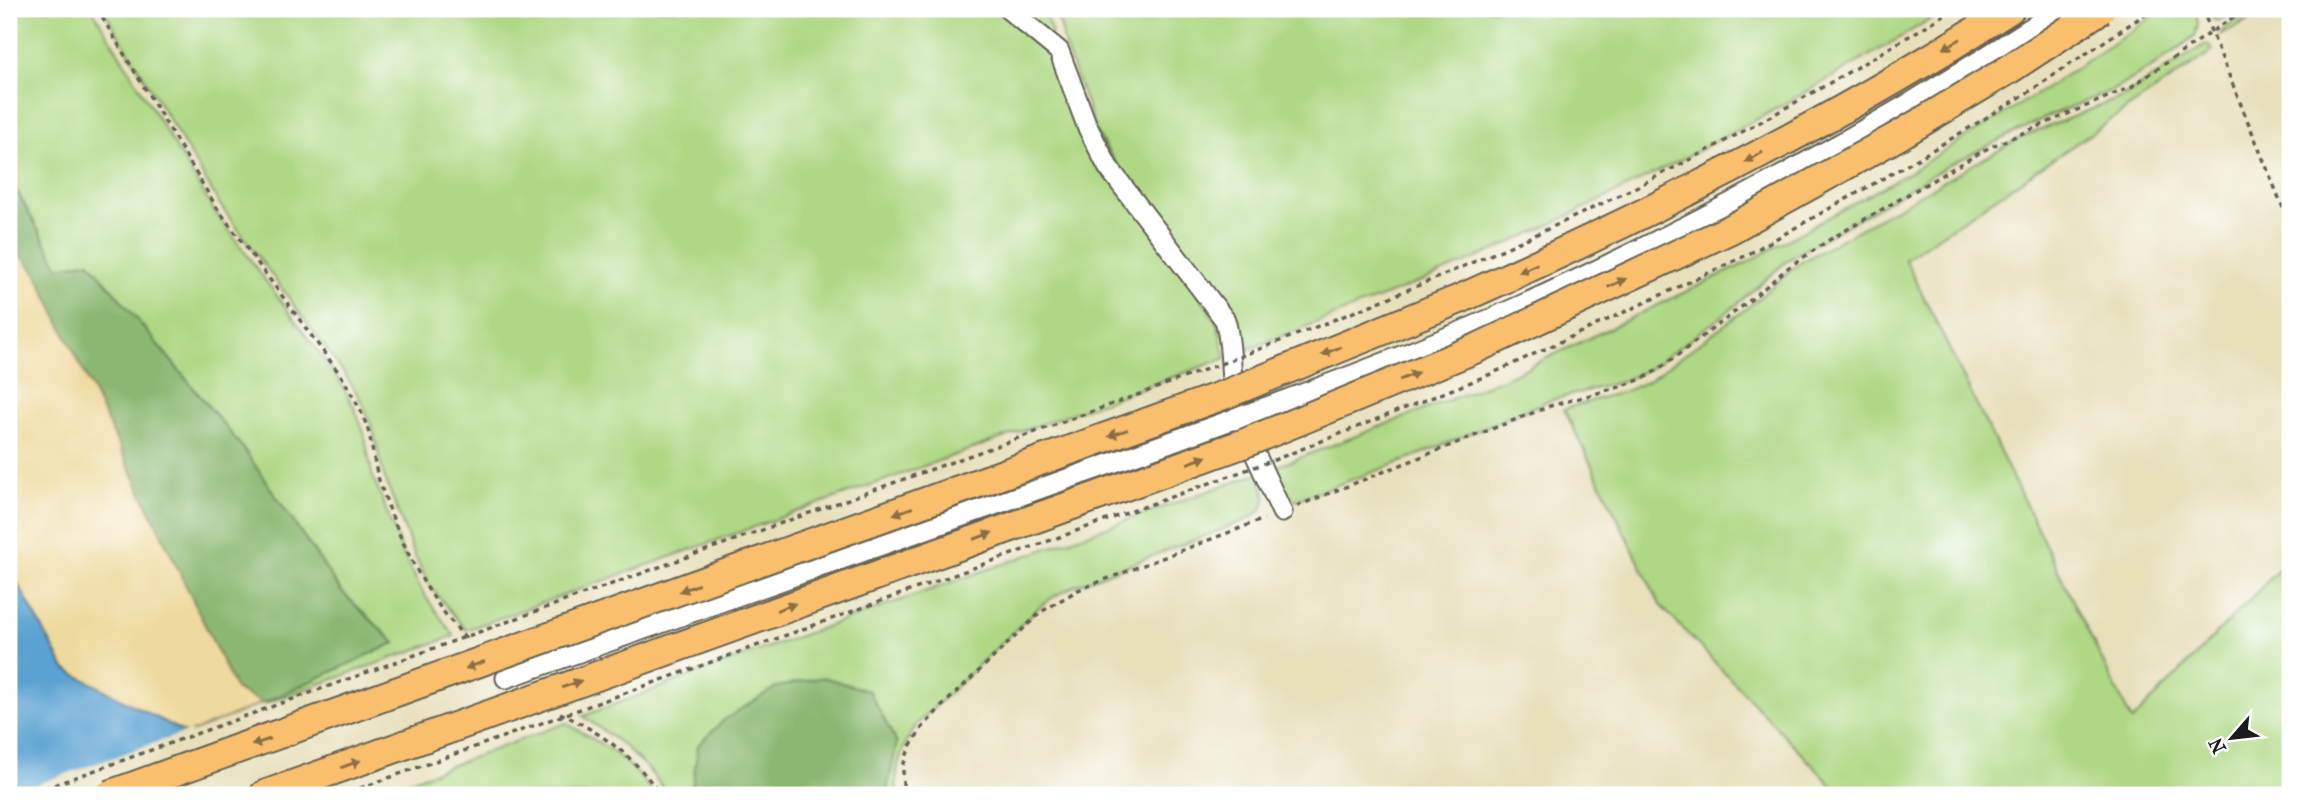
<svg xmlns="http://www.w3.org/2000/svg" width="2299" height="804" font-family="'IM FELL French Canon',serif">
	<rect width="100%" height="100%" fill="#fff"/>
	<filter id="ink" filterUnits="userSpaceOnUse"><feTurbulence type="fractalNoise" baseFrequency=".0143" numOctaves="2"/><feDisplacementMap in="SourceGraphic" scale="14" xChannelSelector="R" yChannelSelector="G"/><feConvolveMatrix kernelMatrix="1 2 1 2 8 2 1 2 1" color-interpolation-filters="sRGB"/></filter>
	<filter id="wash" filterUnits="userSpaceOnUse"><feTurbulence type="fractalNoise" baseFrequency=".00686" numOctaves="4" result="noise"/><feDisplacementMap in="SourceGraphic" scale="28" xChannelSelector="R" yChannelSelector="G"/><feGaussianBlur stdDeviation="1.57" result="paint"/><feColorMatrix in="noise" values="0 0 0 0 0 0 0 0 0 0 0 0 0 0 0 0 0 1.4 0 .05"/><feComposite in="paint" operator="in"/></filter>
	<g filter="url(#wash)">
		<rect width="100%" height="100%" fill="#e7e0bb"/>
		<g fill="#aed883" stroke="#657a50" stroke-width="2">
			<path d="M 9,9 L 92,9 L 213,209 L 339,380 L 354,407 L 364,433 L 372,474 L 404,556 L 423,593 L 454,636 L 264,704 L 263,703 L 395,643 L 341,591 L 243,448 L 89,261 L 59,268 L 9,177 Z"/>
			<path d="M 103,9 L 1002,9 L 1045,44 L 1070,97 L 1213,309 L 1226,358 L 466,630 L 429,585 L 414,554 L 384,476 L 373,430 L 362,402 L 346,376 L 221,206 Z"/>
			<path d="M 1015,9 L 1043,9 L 1052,33 L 1045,36 Z"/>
			<path d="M 1053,9 L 1947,9 C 1817,89 1683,162 1545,227 C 1445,275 1339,313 1236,354 L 1097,133 L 1065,47 L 1061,27 Z"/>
			<path d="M 2164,9 L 2196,9 L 2198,25 L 2195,36 L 2154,66 L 2115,89 L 2046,117 L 1949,165 L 1788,260 L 1729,311 L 1649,369 L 1620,382 L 1548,401 L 1401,462 L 1293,501 L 1278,493 L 1268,470 L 1503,379 L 1746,263 L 1908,173 L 2048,87 Z"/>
			<path d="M 2208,9 L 2237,9 L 2218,21 L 2214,20 Z"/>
			<path d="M 2251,9 L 2269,9 L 2220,36 L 2223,30 Z"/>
			<path d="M 2204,45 L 2209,45 L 2213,51 L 1905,259 L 2132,721 L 2290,558 L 2290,795 L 1841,795 L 1660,605 L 1564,409 L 1628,390 L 1648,381 L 1747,308 L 1798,264 L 2020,138 L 2122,97 Z"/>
			<path d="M 1259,473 L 1266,499 L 1260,511 L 1249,519 L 1074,586 L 1053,597 L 1038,608 L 917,724 C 902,746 894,768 897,795 L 669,795 L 648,769 L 623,745 L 583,716 L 755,652 Z"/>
			<path d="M 566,723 C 606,747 627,756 654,795 L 411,795 L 396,786 Z"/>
		</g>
		<g fill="#8ab871" stroke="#536a46" stroke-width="2">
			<path d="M 9,177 L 59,267 L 89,261 L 243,448 L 341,591 L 395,643 L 263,703 L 236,690 L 36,273 L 9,241 Z"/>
			<path d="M 823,677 L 869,691 L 897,743 L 886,795 L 691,795 L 698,745 L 725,719 L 777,687 Z"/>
		</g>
		<path fill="#eeda9e" stroke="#857b5d" stroke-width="2" d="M 9,241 L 36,273 L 236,690 L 263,703 L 187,734 L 65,669 L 9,568 Z"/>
		<path fill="#5aa2d1" stroke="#3b5f76" stroke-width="2" d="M 9,568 L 65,669 L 187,734 L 9,795 Z"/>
		<path fill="#e7e0bb" d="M 189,731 L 232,795 L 9,795 L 9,794 Z"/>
	</g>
	<g filter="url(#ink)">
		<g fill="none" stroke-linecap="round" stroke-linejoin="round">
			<defs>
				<g id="minor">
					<path d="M 1008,9 L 1059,51 L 1087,126 L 1108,167 L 1225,320 C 1233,347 1229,374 1235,401"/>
					<path d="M 1244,430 L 1282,512"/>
					<path d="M 506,678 C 704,609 902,538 1101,467 C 1250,413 1402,361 1546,294 C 1724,212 1896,117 2060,9"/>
				</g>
				<g id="highway">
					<path d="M 1462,298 C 1651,214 1836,121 2010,9"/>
					<path d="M 264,795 L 508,708"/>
				</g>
			</defs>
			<use href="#minor" stroke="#636154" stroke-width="23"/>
			<use href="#highway" stroke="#636154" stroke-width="32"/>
			<g stroke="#636154" stroke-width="3.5" stroke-dasharray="5 5" stroke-linecap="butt">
				<path d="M 97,9 L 217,208 L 342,377 C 352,394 362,411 368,430 C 373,448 374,466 380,483 C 400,542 425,597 469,641"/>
				<path d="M 2202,9 L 2290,225"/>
				<path d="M 2238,17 L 2254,9"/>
				<path d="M 1297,506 L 1550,406 L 1623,386 L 1644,378 L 1662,367 L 1748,302 L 1789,267 L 1829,240 L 1990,147 L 2131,87 L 2245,9"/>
				<path d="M 560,713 C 600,732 636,757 660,795"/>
				<path d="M 903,795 L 903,766 L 910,746 L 922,728 L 941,707 L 1041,612 L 1078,590 L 1264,519"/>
			</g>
			<use href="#minor" stroke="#fff" stroke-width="19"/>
			<use href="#highway" stroke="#f9bf6d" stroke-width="28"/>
			<defs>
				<g id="highway-bridge">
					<path d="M 508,708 L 1245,443 L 1477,348 L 1731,229 L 1898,136 L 2008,70 L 2101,9"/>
					<path d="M 109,795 L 1229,393 L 1462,298"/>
				</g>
			</defs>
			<use href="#highway-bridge" stroke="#636154" stroke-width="32" stroke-linecap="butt"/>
			<g stroke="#636154" stroke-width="3.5" stroke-dasharray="5 5" stroke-linecap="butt">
				<path d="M 26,795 C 302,696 578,596 854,497 C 1085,414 1316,334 1539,233 C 1683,168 1820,91 1954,9"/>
				<path d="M 341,795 L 1274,460 L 1491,374 L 1745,256 L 1914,161 L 2024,95 L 2153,9"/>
			</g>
			<use href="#highway-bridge" stroke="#f9bf6d" stroke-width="28"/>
		</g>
		<defs><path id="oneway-solid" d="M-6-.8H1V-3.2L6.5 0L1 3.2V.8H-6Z" transform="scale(1.75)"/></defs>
		<g fill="#8a6e44">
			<use href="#oneway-solid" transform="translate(1952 44) rotate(149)"/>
			<use href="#oneway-solid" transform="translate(1754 157) rotate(151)"/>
			<use href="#oneway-solid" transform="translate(1528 268) rotate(156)"/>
			<use href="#oneway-solid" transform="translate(1617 283) rotate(-26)"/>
			<use href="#oneway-solid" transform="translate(1331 351) rotate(158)"/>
			<use href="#oneway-solid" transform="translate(1409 376) rotate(-22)"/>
			<use href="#oneway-solid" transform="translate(1118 433) rotate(160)"/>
			<use href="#oneway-solid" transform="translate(1197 460) rotate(-20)"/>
			<use href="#oneway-solid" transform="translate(903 511) rotate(160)"/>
			<use href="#oneway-solid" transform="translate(983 536) rotate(-20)"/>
			<use href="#oneway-solid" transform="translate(689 588) rotate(160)"/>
			<use href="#oneway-solid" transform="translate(786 607) rotate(-20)"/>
			<use href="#oneway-solid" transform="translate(475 665) rotate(160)"/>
			<use href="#oneway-solid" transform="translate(572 684) rotate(-20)"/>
			<use href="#oneway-solid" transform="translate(261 742) rotate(161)"/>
			<use href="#oneway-solid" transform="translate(351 764) rotate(-20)"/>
		</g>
	</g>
	<rect width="2299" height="804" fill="none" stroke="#fff" stroke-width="35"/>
	<g transform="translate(2232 738) rotate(242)" stroke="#ffffff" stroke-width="5" paint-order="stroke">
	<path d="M0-5L12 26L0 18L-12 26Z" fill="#1c1c1c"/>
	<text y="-10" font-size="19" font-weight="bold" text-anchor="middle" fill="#1c1c1c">N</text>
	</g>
</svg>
